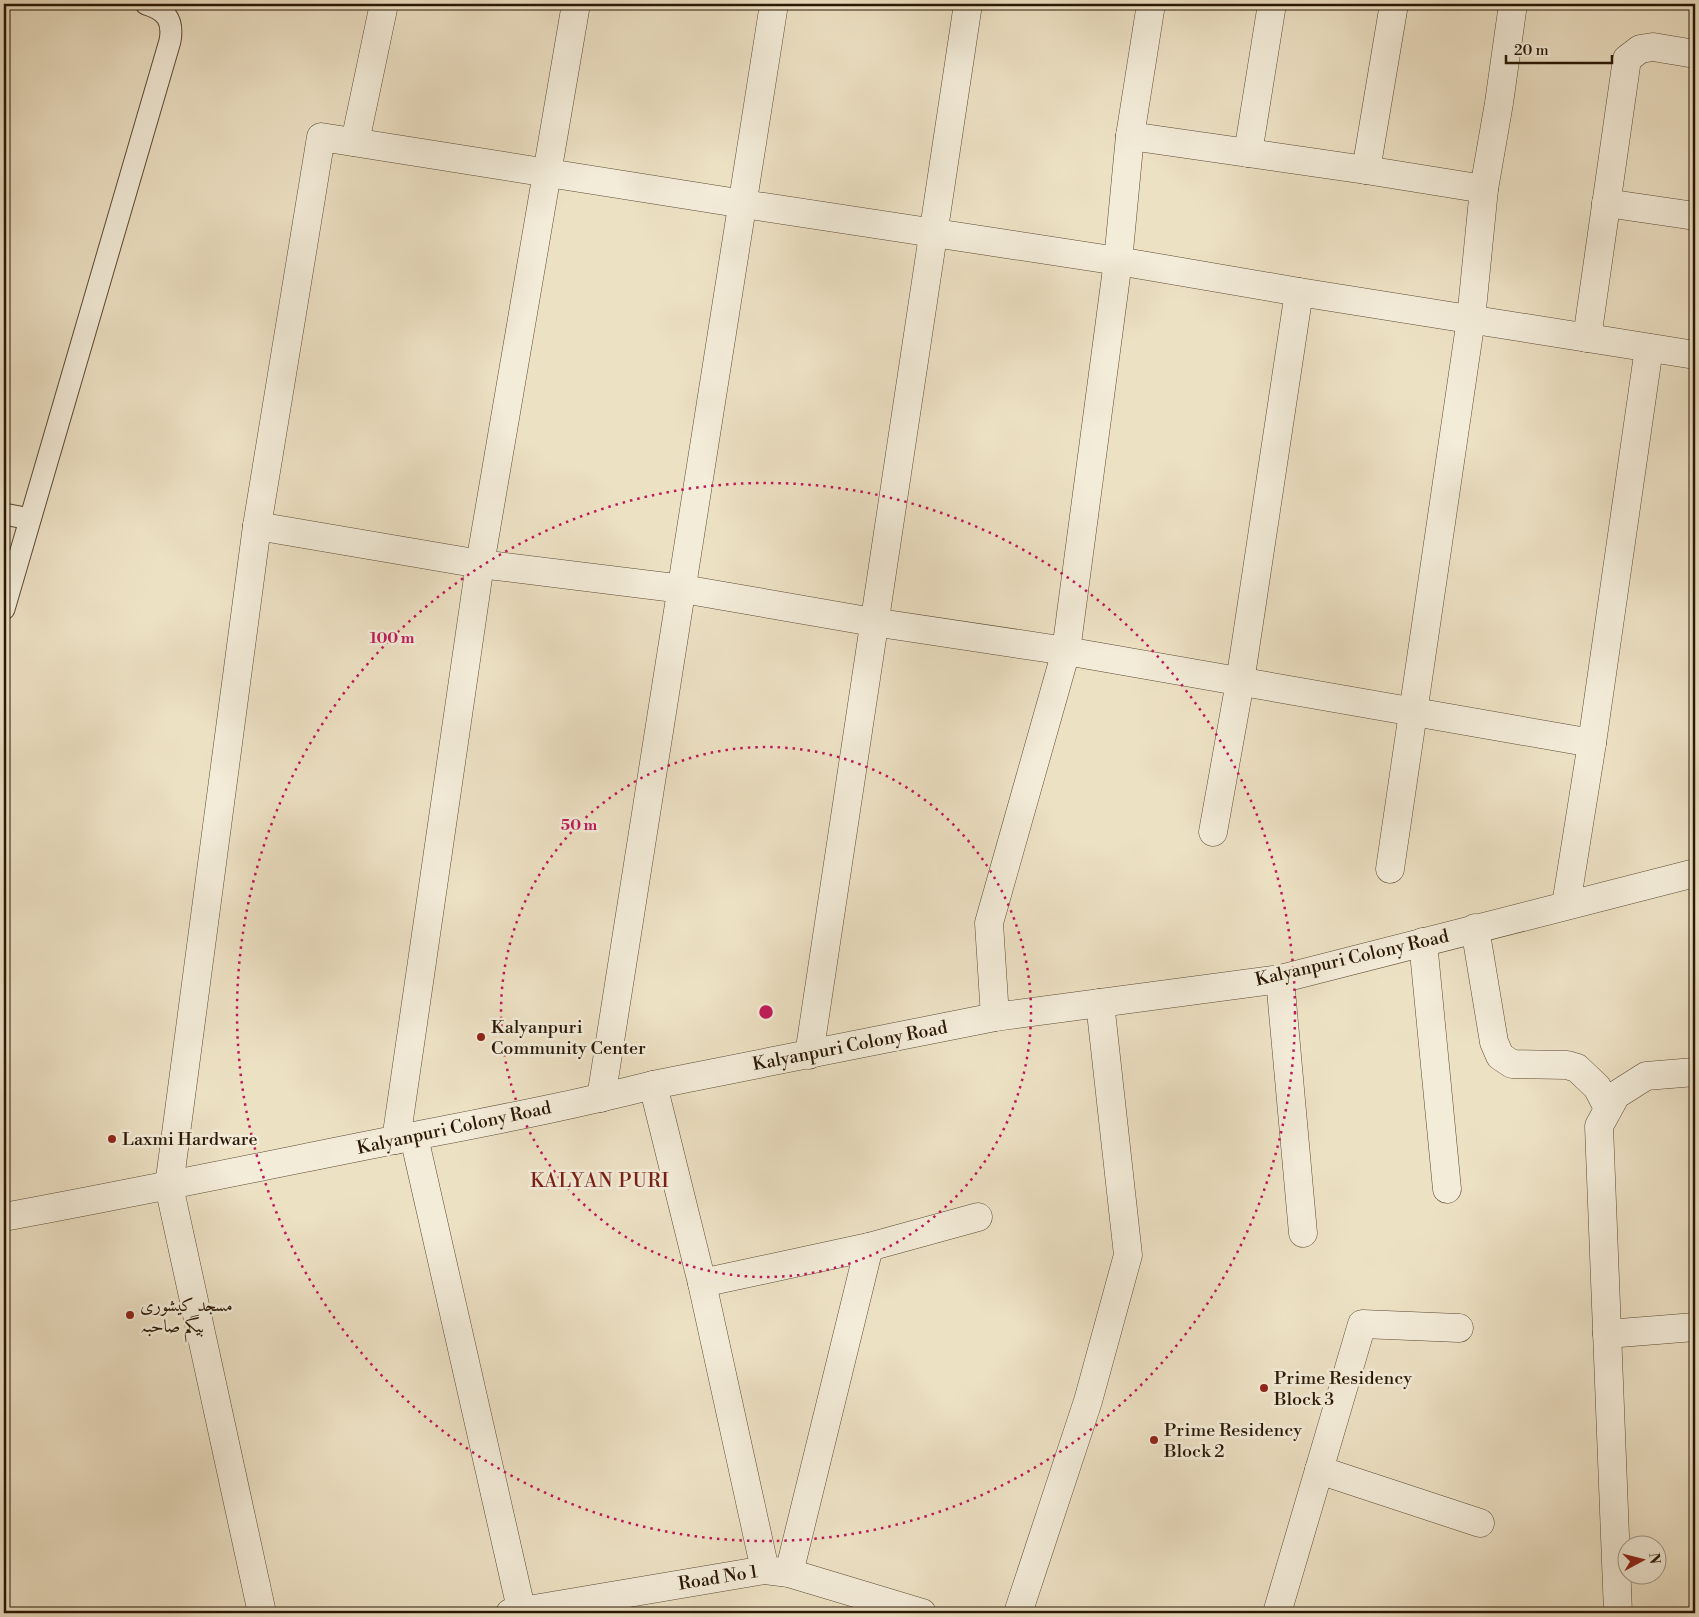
<svg xmlns="http://www.w3.org/2000/svg" width="1699" height="1617" font-family="'Libre Bodoni',Amiri,serif">
	<rect width="100%" height="100%" fill="#ede1c4"/>
	<filter id="stains"><feTurbulence type="fractalNoise" baseFrequency=".004" numOctaves="4"/><feColorMatrix values="0 0 0 0 .2 0 0 0 0 .09 0 0 0 0 .02 0 0 0 .5 -.17"/></filter>
	<radialGradient id="worn" r=".72"><stop offset=".6" stop-color="#630" stop-opacity="0"/><stop offset="1" stop-color="#630" stop-opacity=".3"/></radialGradient>
	<g fill="none" stroke-linecap="round" stroke-linejoin="round">
		<defs>
			<g id="lane">
				<path d="M 4,514 L 30,519"/>
				<path d="M 4,609 L 170,41 C 174,19 165,10 146,4"/>
			</g>
			<g id="street">
				<path d="M 1130,136 L 1366,170 L 1484,189"/>
				<path d="M 355,142 L 384,4"/>
				<path d="M 1248,153 L 1272,4"/>
				<path d="M 1366,170 L 1394,4"/>
				<path d="M 1606,203 L 1695,216"/>
				<path d="M 1587,338 L 1627,59 L 1640,49 L 1653,47 L 1695,54"/>
				<path d="M 257,526 L 480,564 L 683,589 L 873,622 L 1066,651 L 1592,743"/>
				<path d="M 1213,832 L 1240,682 L 1299,292"/>
				<path d="M 1390,869 L 1471,319 L 1484,189 L 1499,103 L 1513,4"/>
				<path d="M 1566,905 L 1592,743 L 1649,348"/>
				<path d="M 1475,928 L 1494,1042 L 1500,1056 L 1512,1064 L 1567,1065 L 1577,1068 L 1597,1087 L 1608,1108"/>
				<path d="M 1423,942 L 1447,1189"/>
				<path d="M 1280,979 L 1303,1233"/>
				<path d="M 995,1017 L 989,923 L 1066,651 L 1118,261 L 1130,136 L 1151,4"/>
				<path d="M 809,1055 L 968,4"/>
				<path d="M 653,1085 L 702,1283 L 765,1570"/>
				<path d="M 601,1098 L 774,4"/>
				<path d="M 414,1137 L 522,1613"/>
				<path d="M 396,1140 L 480,564 L 576,4"/>
				<path d="M 4,1217 C 134,1193 264,1166 394,1140 C 480,1123 567,1107 653,1085 L 995,1017 L 1280,979 L 1695,873"/>
				<path d="M 702,1283 L 869,1247 L 978,1217"/>
				<path d="M 1607,1334 L 1695,1327"/>
				<path d="M 1319,1470 L 1480,1523"/>
				<path d="M 789,1573 L 869,1247"/>
				<path d="M 262,1613 L 169,1186 L 257,526 L 321,137 L 744,204 L 1118,261 L 1299,292 L 1695,355"/>
				<path d="M 510,1613 L 765,1570 L 789,1573 L 922,1613"/>
				<path d="M 1018,1613 L 1088,1401 L 1128,1255 L 1100,1003"/>
				<path d="M 1277,1613 L 1362,1324 L 1459,1328"/>
				<path d="M 1618,1613 L 1599,1126 L 1616,1095 L 1646,1076 L 1695,1072"/>
			</g>
		</defs>
		<use href="#lane" stroke="#5b4a34" stroke-width="23"/>
		<use href="#street" stroke="#5b4a34" stroke-width="29"/>
		<use href="#lane" stroke="#f3ecd9" stroke-width="21"/>
		<use href="#street" stroke="#f3ecd9" stroke-width="28"/>
	</g>
	<g fill="none" stroke="#c2185b" stroke-width="2.5" stroke-dasharray="2.5 5">
		<circle cx="766" cy="1012" r="265"/>
		<circle cx="766" cy="1012" r="529"/>
	</g>
	<g fill="#8f2418" stroke="#f3ecd9" stroke-width="2">
		<circle cx="481" cy="1037" r="5"/>
		<circle cx="112" cy="1139" r="5"/>
		<circle cx="130" cy="1315" r="5"/>
		<circle cx="1264" cy="1388" r="5"/>
		<circle cx="1154" cy="1440" r="5"/>
	</g>
	<g text-anchor="middle" dominant-baseline="central" stroke-width="5" stroke-linejoin="round" paint-order="stroke">
		<g font-size="18" fill="#2a1804" stroke="#f3ecd9">
			<text transform="translate(1352 958) rotate(-13)">Kalyanpuri Colony Road</text>
			<text transform="translate(850 1046) rotate(-11)">Kalyanpuri Colony Road</text>
			<text transform="translate(454 1128) rotate(-12)">Kalyanpuri Colony Road</text>
			<text transform="translate(718 1578) rotate(-9)">Road No 1</text>
		</g>
		<g font-size="18" fill="#2a1804" stroke="#f3ecd9" text-anchor="start">
			<text x="491" y="1027">Kalyanpuri<tspan x="491" dy="21">Community Center</tspan></text>
			<text x="122" y="1139">Laxmi Hardware</text>
			<text x="140" y="1305">مسجد کیشوری<tspan x="140" dy="21">بیگم صاحبہ</tspan></text>
			<text x="1274" y="1378">Prime Residency<tspan x="1274" dy="21">Block 3</tspan></text>
			<text x="1164" y="1430">Prime Residency<tspan x="1164" dy="21">Block 2</tspan></text>
		</g>
		<g font-size="19" letter-spacing="1" fill="#7a1f14" stroke="#f3ecd9">
			<text x="600" y="1181">KALYAN PURI</text>
		</g>
	</g>
	<circle cx="766" cy="1012" r="8" fill="#c2185b" stroke="#f3ecd9" stroke-width="2.5"/>
	<g font-size="15" text-anchor="middle" font-weight="bold" fill="#c2185b" stroke="#f3ecd9" stroke-width="5" stroke-linejoin="round" paint-order="stroke">
		<text x="392" y="643">100 m</text>
		<text x="579" y="830">50 m</text>
	</g>
	<rect width="1699" height="1617" fill="none" stroke="#ede1c4" stroke-width="20"/>
	<rect x="5" y="5" width="1689" height="1607" fill="none" stroke="#2a1804" stroke-width="2.5"/>
	<rect x="10" y="10" width="1679" height="1597" fill="none" stroke="#2a1804"/>
	<g transform="translate(1642 1560) rotate(83)"><circle r="24" fill="#f3ecd9" stroke="#a39784"/>
	<path d="M0-4L9 19L0 12L-9 19Z" fill="#8f2418"/>
	<text y="-8" font-size="14" font-weight="bold" text-anchor="middle" fill="#2a1804">N</text>
	</g>
	<path d="M1506 55v8h106v-8" fill="none" stroke="#2a1804" stroke-width="2.5"/>
	<text x="1514" y="55" font-size="15" fill="#2a1804" stroke="#f3ecd9" stroke-width="4" paint-order="stroke">20 m</text>
	<rect width="100%" height="100%" filter="url(#stains)"/>
	<rect width="100%" height="100%" fill="url(#worn)"/>
</svg>
